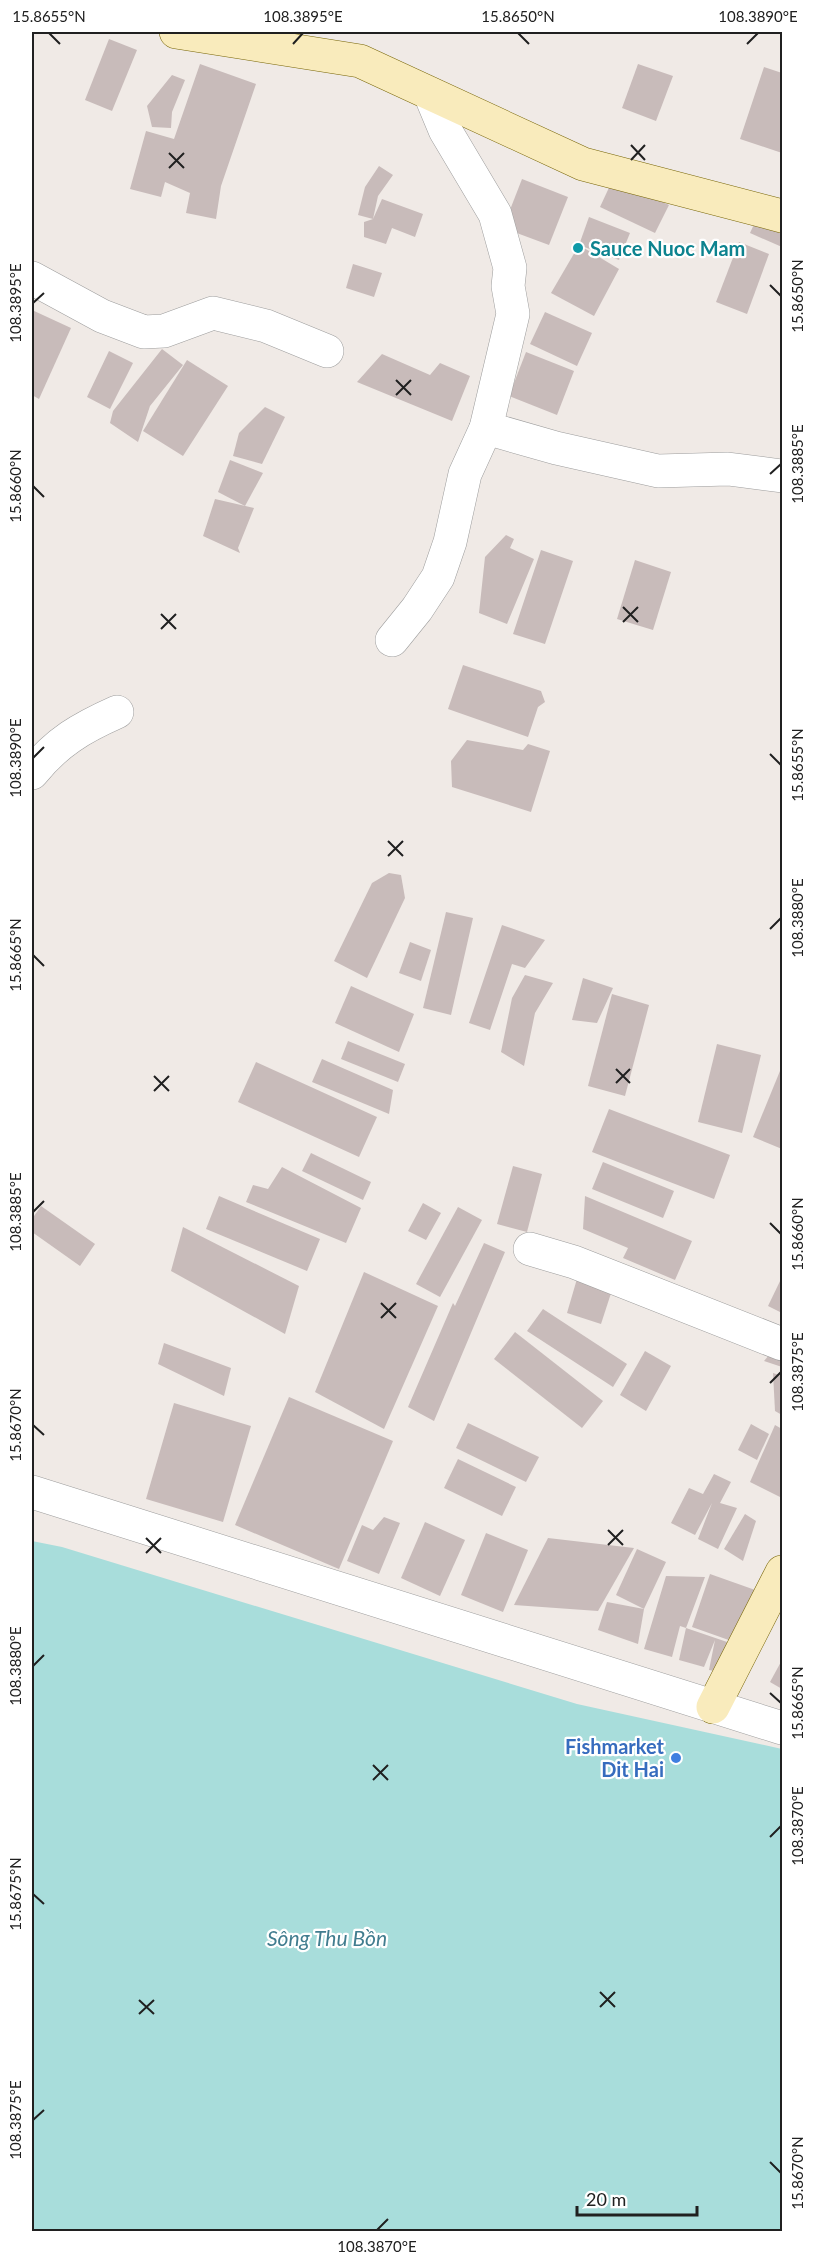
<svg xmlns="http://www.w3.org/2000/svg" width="814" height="2263" font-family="Lato,sans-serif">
	<rect width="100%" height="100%" fill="#f0eae6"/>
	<path fill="#a8dddb" d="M 32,1541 L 62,1547 L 577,1704 L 782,1749 L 782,2231 L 32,2231 Z"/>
	<g fill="#c8bbba">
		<path d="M 109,39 L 137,50 L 112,111 L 85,100 Z"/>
		<path d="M 200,64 L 256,84 L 221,186 L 216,219 L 186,213 L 190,193 L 165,182 L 161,197 L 130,189 L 146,131 L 174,139 Z"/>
		<path d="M 638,64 L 673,76 L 656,121 L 622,108 Z"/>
		<path d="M 764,67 L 782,73 L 782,153 L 740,139 Z"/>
		<path d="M 172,75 L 185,80 L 172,112 L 171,128 L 152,127 L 147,106 Z"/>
		<path d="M 379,166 L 393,175 L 378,196 L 373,219 L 382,199 L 423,214 L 415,237 L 392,228 L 386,244 L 364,237 L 364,222 L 373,219 L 358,215 L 365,187 Z"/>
		<path d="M 522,179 L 568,197 L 549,245 L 503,228 Z"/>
		<path d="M 613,179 L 669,205 L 655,233 L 600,207 Z"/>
		<path d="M 589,217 L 630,233 L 619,260 L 579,245 Z"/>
		<path d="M 756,220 L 782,232 L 782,247 L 750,233 Z"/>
		<path d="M 739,242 L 769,254 L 747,314 L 716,302 Z"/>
		<path d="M 579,245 L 619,269 L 594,316 L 551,293 Z"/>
		<path d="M 353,264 L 382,273 L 374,297 L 346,288 Z"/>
		<path d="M 32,310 L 71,328 L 39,399 L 32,395 Z"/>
		<path d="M 545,312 L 592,333 L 577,366 L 530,344 Z"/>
		<path d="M 162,349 L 183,365 L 150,406 L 138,442 L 110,423 L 113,411 Z"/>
		<path d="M 109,351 L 133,363 L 110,409 L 87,397 Z"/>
		<path d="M 526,352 L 574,371 L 557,415 L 509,396 Z"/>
		<path d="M 382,354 L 430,375 L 440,363 L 470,376 L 452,421 L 357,382 Z"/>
		<path d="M 187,360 L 228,386 L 183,456 L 143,431 Z"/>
		<path d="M 265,407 L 285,417 L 262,464 L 233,456 L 239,433 Z"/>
		<path d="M 230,460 L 263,473 L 245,506 L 218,492 Z"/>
		<path d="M 215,499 L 254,508 L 238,548 L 240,553 L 203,536 Z"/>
		<path d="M 506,535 L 514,539 L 510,548 L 534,559 L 507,624 L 479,613 L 485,557 Z"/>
		<path d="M 541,550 L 573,561 L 545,644 L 513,634 Z"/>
		<path d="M 635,560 L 671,572 L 653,630 L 617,619 Z"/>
		<path d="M 463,665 L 541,691 L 545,702 L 538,707 L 528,737 L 448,709 Z"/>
		<path d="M 467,740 L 523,750 L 528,744 L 550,751 L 531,812 L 452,787 L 451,761 Z"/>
		<path d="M 389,873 L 401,875 L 405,898 L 367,978 L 334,961 L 372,883 Z"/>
		<path d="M 446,912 L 473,918 L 451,1015 L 423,1008 Z"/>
		<path d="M 502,925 L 545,940 L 525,968 L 512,964 L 490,1030 L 469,1023 Z"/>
		<path d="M 410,942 L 431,950 L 421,981 L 399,973 Z"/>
		<path d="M 525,975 L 553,983 L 535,1013 L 524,1066 L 501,1052 L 512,998 Z"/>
		<path d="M 583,978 L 613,988 L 597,1023 L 572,1020 Z"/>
		<path d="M 351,986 L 414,1014 L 399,1052 L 335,1023 Z"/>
		<path d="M 612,994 L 649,1005 L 625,1096 L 588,1086 Z"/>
		<path d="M 348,1041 L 405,1064 L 398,1082 L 341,1059 Z"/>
		<path d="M 717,1044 L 761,1055 L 742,1133 L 698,1122 Z"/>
		<path d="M 322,1059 L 393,1090 L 389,1114 L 312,1082 Z"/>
		<path d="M 256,1062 L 377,1117 L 359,1157 L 238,1102 Z"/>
		<path d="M 782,1066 L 782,1149 L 753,1137 Z"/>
		<path d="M 609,1109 L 730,1155 L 714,1199 L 592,1152 Z"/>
		<path d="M 311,1153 L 371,1182 L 363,1200 L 302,1171 Z"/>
		<path d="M 603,1162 L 674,1191 L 663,1218 L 592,1189 Z"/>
		<path d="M 513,1166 L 542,1174 L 527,1232 L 497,1224 Z"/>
		<path d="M 282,1167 L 361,1208 L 346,1243 L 246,1202 L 253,1185 L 268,1189 Z"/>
		<path d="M 219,1196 L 320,1239 L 307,1271 L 206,1229 Z"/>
		<path d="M 585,1196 L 692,1241 L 675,1280 L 623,1258 L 628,1248 L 583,1229 Z"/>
		<path d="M 423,1203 L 441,1213 L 426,1240 L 408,1231 Z"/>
		<path d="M 41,1206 L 95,1244 L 80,1266 L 32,1232 L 32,1219 Z"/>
		<path d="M 458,1207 L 482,1220 L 440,1297 L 416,1284 Z"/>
		<path d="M 183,1227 L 299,1286 L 285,1334 L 171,1271 Z"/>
		<path d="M 484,1243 L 505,1252 L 434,1421 L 408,1407 L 453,1303 L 455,1306 Z"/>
		<path d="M 364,1272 L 438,1306 L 384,1429 L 315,1392 Z"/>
		<path d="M 579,1272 L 614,1284 L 601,1324 L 567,1313 Z"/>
		<path d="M 782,1277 L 782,1313 L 768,1306 Z"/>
		<path d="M 543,1309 L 627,1364 L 613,1387 L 527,1331 Z"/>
		<path d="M 515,1332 L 603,1401 L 582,1428 L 494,1359 Z"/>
		<path d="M 164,1343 L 231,1368 L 224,1396 L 158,1364 Z"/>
		<path d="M 775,1348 L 782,1350 L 782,1367 L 764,1361 Z"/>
		<path d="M 645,1351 L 671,1366 L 646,1411 L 620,1395 Z"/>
		<path d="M 773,1373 L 782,1376 L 782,1415 L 775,1411 Z"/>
		<path d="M 289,1397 L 393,1441 L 339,1569 L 235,1525 Z"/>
		<path d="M 174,1403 L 251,1426 L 223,1522 L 146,1499 Z"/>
		<path d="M 468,1423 L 539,1457 L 526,1482 L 456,1448 Z"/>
		<path d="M 751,1424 L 769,1434 L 757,1460 L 738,1450 Z"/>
		<path d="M 775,1425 L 782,1429 L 782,1498 L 750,1482 Z"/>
		<path d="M 458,1459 L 516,1487 L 502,1516 L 444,1488 Z"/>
		<path d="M 714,1474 L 731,1482 L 720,1503 L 737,1508 L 718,1549 L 698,1539 L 712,1503 L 695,1535 L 671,1523 L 689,1488 L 703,1494 Z"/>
		<path d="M 745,1514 L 756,1521 L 743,1561 L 724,1549 Z"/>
		<path d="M 384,1517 L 400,1523 L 379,1574 L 347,1561 L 362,1525 L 373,1530 Z"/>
		<path d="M 425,1522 L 465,1540 L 440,1596 L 401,1578 Z"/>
		<path d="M 486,1533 L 528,1550 L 503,1612 L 461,1595 Z"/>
		<path d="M 548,1538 L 634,1548 L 598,1611 L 514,1605 Z"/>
		<path d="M 637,1549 L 666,1562 L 644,1609 L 616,1595 Z"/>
		<path d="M 710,1574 L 758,1591 L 740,1644 L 692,1627 Z"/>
		<path d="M 666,1576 L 705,1577 L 686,1628 L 680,1626 L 672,1657 L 644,1649 Z"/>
		<path d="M 607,1602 L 644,1609 L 638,1644 L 598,1630 Z"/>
		<path d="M 686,1628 L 733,1644 L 727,1673 L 709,1670 L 715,1640 L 704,1667 L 679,1660 Z"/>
		<path d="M 782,1660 L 782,1689 L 770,1682 Z"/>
	</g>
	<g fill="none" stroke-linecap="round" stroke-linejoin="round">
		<defs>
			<g id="street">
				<path d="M 32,278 L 102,316 L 144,332 L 164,331 L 213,313 L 266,326 L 327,351"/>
				<path d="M 486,428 L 556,448 L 658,471 L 728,469 L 782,476"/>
				<path d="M 392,640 L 417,609 L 438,577 L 450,542 L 465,474 L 486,428 L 513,314 L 508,286 L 510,268 L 495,214 L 445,130 L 430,94"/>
				<path d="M 32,773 C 57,742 81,728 117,712"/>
				<path d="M 530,1249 L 574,1262 L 782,1344"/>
				<path d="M 32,1492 L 782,1728"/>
			</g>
			<g id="secondary">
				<path d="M 176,32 L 360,61 L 583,164 L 782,216"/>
				<path d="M 713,1707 L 782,1572"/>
			</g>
		</defs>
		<use href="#street" stroke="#9d9d9d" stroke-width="34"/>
		<use href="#secondary" stroke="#776507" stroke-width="34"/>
		<use href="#street" stroke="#fff" stroke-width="33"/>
		<use href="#secondary" stroke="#f9ebbc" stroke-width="33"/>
	</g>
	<path fill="none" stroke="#202020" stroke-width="2" d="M 49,33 L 60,44M 518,33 L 529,44M 293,44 L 303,33M 747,44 L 758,33M 631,145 L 645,160M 169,153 L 184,168M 631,160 L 645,145M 169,168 L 184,153M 770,285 L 781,296M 33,303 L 44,293M 396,380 L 411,395M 396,395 L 411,380M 770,474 L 781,464M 33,486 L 44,497M 623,607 L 638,622M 161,614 L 176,629M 623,622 L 638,607M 161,629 L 176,614M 770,754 L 781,765M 33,758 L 44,747M 388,841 L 403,856M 388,856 L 403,841M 770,929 L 781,918M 33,955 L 44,966M 616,1069 L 630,1083M 154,1076 L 169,1091M 616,1083 L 630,1069M 154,1091 L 169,1076M 33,1212 L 44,1201M 770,1223 L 781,1234M 381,1303 L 396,1318M 381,1318 L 396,1303M 770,1383 L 781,1372M 33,1425 L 44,1435M 608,1530 L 623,1545M 146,1538 L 161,1553M 608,1545 L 623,1530M 146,1553 L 161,1538M 33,1666 L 44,1655M 770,1693 L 781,1703M 373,1765 L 388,1780M 373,1780 L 388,1765M 770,1837 L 781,1826M 33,1894 L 44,1904M 600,1992 L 615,2007M 139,2000 L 154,2014M 600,2007 L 615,1992M 139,2014 L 154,2000M 33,2120 L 44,2110M 770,2162 L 781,2173M 377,2230 L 388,2219"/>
	<circle fill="#0f9aa8" stroke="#fff" stroke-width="2" cx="578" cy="248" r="6"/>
	<circle fill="#3f7fe0" stroke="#fff" stroke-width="2" cx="676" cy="1758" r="6"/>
	<g text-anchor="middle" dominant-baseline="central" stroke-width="4.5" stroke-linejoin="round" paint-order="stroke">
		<g font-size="20" font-weight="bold" fill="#0d838f" stroke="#fff" text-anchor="start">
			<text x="590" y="248">Sauce Nuoc Mam</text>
		</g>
		<g font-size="20" font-weight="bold" fill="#366cbe" stroke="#fff" text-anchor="end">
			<text x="664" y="1746">Fishmarket<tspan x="664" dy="23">Dit Hai</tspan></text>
		</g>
		<g font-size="21" font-style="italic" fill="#417d8f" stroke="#fff">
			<text x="327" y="1937">Sông Thu Bồn</text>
		</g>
	</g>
	<rect width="814" height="2263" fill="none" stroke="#ffffff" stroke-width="66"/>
	<path d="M577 2206v9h120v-9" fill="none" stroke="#202020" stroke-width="3"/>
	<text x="586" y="2206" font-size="18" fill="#202020" stroke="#ffffff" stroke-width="4.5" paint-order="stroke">20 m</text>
	<rect x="33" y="33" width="748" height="2197" fill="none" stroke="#202020" stroke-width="2"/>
	<g font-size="15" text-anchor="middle" fill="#202020">
		<text x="49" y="22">15.8655°N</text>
		<text x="303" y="22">108.3895°E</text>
		<text x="518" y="22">15.8650°N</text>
		<text x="758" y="22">108.3890°E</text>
		<text transform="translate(798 296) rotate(-90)" y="5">15.8650°N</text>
		<text transform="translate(16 303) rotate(-90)" y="5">108.3895°E</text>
		<text transform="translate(798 464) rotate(-90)" y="5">108.3885°E</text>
		<text transform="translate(16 486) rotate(-90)" y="5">15.8660°N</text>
		<text transform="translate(16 758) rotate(-90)" y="5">108.3890°E</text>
		<text transform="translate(798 765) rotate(-90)" y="5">15.8655°N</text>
		<text transform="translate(798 918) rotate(-90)" y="5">108.3880°E</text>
		<text transform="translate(16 955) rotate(-90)" y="5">15.8665°N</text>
		<text transform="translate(16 1212) rotate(-90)" y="5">108.3885°E</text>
		<text transform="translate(798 1234) rotate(-90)" y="5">15.8660°N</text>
		<text transform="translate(798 1372) rotate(-90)" y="5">108.3875°E</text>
		<text transform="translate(16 1425) rotate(-90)" y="5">15.8670°N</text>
		<text transform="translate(16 1666) rotate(-90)" y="5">108.3880°E</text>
		<text transform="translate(798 1703) rotate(-90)" y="5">15.8665°N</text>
		<text transform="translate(798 1826) rotate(-90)" y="5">108.3870°E</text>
		<text transform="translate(16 1894) rotate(-90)" y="5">15.8675°N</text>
		<text transform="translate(16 2120) rotate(-90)" y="5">108.3875°E</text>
		<text transform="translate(798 2173) rotate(-90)" y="5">15.8670°N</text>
		<text x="377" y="2252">108.3870°E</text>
	</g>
</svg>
